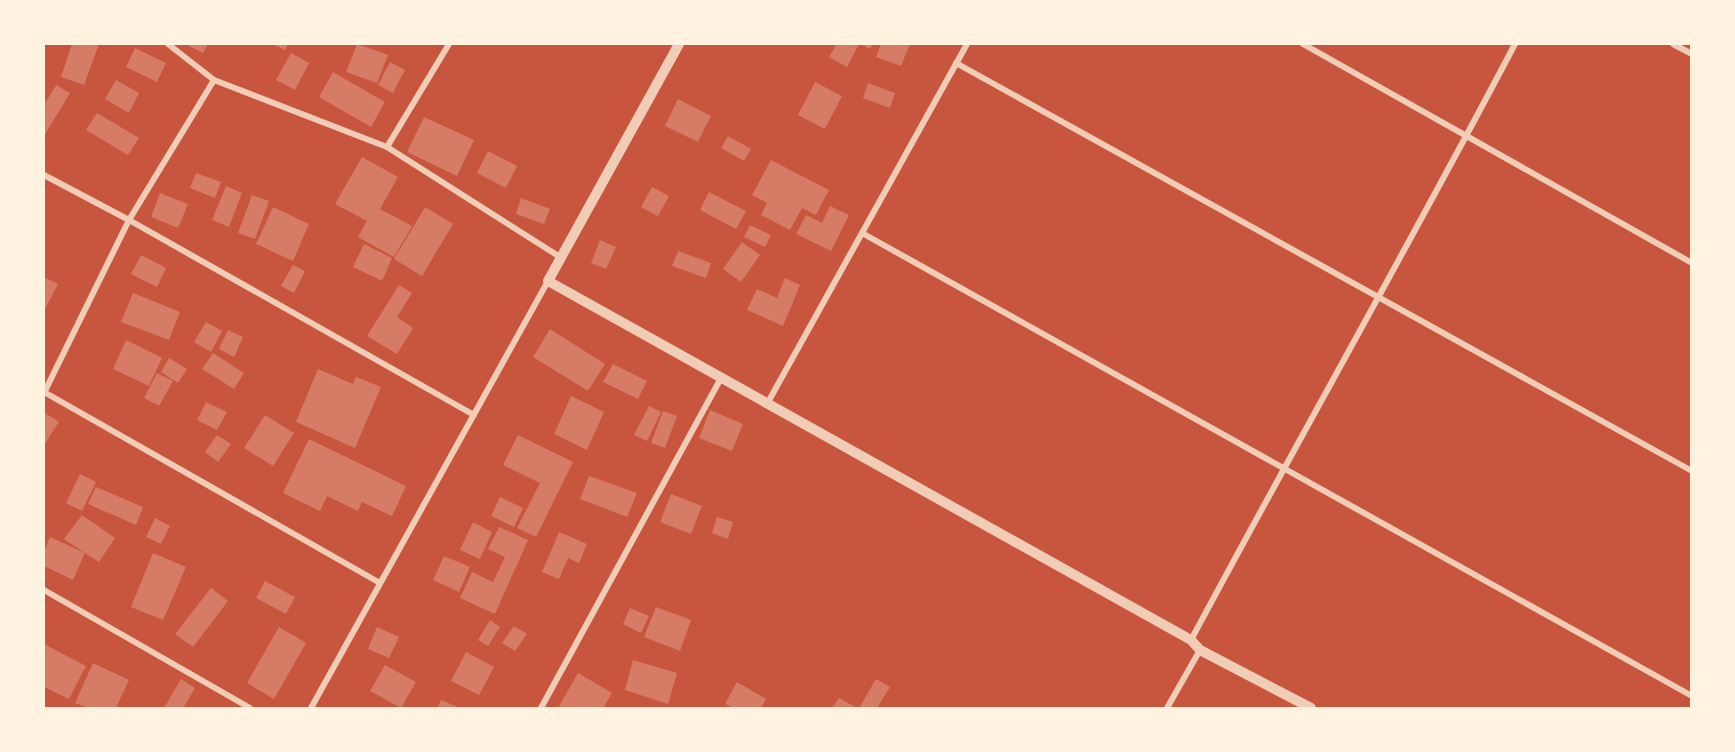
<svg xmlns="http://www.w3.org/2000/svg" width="1735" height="752" font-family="'Titillium Web',sans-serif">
	<rect width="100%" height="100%" fill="#c8553d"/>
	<g fill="#d67c66">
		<path d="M 72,44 L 99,44 L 84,85 L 61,77 Z"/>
		<path d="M 185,44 L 208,44 L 203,53 Z"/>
		<path d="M 272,44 L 288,44 L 285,50 Z"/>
		<path d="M 357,44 L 388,55 L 377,83 L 346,72 Z"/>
		<path d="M 837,44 L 859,44 L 847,67 L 829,57 Z"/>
		<path d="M 860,44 L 873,44 L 870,49 Z"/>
		<path d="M 881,44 L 910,44 L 901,66 L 876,57 Z"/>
		<path d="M 135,48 L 166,63 L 157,82 L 126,67 Z"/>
		<path d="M 291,53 L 309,63 L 295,90 L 276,80 Z"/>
		<path d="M 390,62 L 405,70 L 393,93 L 378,85 Z"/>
		<path d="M 333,72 L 385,102 L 371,127 L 319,97 Z"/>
		<path d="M 116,80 L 139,93 L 129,113 L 105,99 Z"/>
		<path d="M 815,82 L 842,96 L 825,129 L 798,115 Z"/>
		<path d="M 868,83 L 895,93 L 890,108 L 863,98 Z"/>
		<path d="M 56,85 L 70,93 L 44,136 L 44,105 Z"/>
		<path d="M 678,99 L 711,116 L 698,142 L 665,126 Z"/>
		<path d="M 97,113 L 139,138 L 128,155 L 86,130 Z"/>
		<path d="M 424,117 L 474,140 L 457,176 L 407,152 Z"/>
		<path d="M 728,136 L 751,149 L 744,161 L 721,148 Z"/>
		<path d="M 488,151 L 517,166 L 506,188 L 477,173 Z"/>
		<path d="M 362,157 L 398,177 L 380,209 L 412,226 L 394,257 L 358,237 L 367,221 L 335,204 Z"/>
		<path d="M 771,160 L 829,190 L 816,215 L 802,208 L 790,230 L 761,215 L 767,203 L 752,195 Z"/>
		<path d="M 196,173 L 221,182 L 215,198 L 190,188 Z"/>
		<path d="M 226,186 L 242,193 L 229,227 L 212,220 Z"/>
		<path d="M 652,187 L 669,196 L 658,216 L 641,207 Z"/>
		<path d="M 709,192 L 746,211 L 736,229 L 700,210 Z"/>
		<path d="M 160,193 L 188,204 L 178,228 L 151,217 Z"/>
		<path d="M 252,195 L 269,201 L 255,239 L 238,233 Z"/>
		<path d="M 521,198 L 550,209 L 544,224 L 516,214 Z"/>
		<path d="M 830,206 L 849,215 L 831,251 L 796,234 L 806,215 L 822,223 Z"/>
		<path d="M 273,207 L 309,224 L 293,261 L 256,244 Z"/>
		<path d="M 425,207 L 453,224 L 422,276 L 394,259 Z"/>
		<path d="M 750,225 L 771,235 L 765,247 L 744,237 Z"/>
		<path d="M 600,240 L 616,247 L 606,269 L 591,263 Z"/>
		<path d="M 742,242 L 760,255 L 741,282 L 723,269 Z"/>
		<path d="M 364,244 L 392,258 L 382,281 L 353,267 Z"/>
		<path d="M 678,251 L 711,263 L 706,278 L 672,266 Z"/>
		<path d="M 141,255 L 166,268 L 157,287 L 131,274 Z"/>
		<path d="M 293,265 L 305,271 L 294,293 L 281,286 Z"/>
		<path d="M 44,277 L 58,284 L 44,311 Z"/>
		<path d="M 785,278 L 800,285 L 783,326 L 747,310 L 757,289 L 777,298 Z"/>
		<path d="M 399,285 L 412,293 L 397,317 L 413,328 L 397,354 L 367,336 Z"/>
		<path d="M 133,293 L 180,312 L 169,340 L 121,322 Z"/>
		<path d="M 206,322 L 222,331 L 211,352 L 194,342 Z"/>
		<path d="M 550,329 L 605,364 L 588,391 L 533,357 Z"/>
		<path d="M 228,330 L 243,337 L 234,357 L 219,349 Z"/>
		<path d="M 126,340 L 162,358 L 149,386 L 113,369 Z"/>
		<path d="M 213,353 L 244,373 L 234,389 L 202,369 Z"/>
		<path d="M 169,358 L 187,369 L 178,383 L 161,372 Z"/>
		<path d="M 613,364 L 647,381 L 638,399 L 603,382 Z"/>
		<path d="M 318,369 L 353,384 L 356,377 L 381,387 L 355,448 L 296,422 Z"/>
		<path d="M 157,373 L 173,381 L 159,406 L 144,398 Z"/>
		<path d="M 571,396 L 604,412 L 587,450 L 554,434 Z"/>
		<path d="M 206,402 L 227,412 L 217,430 L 197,420 Z"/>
		<path d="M 649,406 L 661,412 L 647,441 L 634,435 Z"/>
		<path d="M 710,410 L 743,424 L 732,451 L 699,438 Z"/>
		<path d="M 663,411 L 677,416 L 665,448 L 651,443 Z"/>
		<path d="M 45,413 L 59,422 L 44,445 L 44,415 Z"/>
		<path d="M 265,415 L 294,433 L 273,466 L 244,448 Z"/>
		<path d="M 217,435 L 231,444 L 218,462 L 205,452 Z"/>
		<path d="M 518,435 L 573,462 L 536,537 L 517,528 L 540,483 L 503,465 Z"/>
		<path d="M 309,439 L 406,486 L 392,516 L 362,502 L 358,511 L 327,496 L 320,511 L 283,493 Z"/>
		<path d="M 80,474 L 96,482 L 82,511 L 66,503 Z"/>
		<path d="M 589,476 L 637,493 L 627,517 L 580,499 Z"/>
		<path d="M 96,487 L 143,507 L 136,525 L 88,504 Z"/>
		<path d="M 671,494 L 702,506 L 691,534 L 660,522 Z"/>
		<path d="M 500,497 L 523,508 L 514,527 L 491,516 Z"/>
		<path d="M 82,515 L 115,538 L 99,562 L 85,553 L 73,580 L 44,566 L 44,551 L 50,537 L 85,553 L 64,539 Z"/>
		<path d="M 717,517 L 733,522 L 728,539 L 712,533 Z"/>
		<path d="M 155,518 L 170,526 L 161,544 L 146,537 Z"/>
		<path d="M 473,522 L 492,532 L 480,559 L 460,550 Z"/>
		<path d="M 499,527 L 528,540 L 495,614 L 460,598 L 472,572 L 493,582 L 505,557 L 488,549 Z"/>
		<path d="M 559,532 L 587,544 L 579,563 L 568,558 L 559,579 L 542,572 Z"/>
		<path d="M 153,553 L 186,567 L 163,620 L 131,607 Z"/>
		<path d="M 444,556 L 470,567 L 459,592 L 433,580 Z"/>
		<path d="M 265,581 L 295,597 L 286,614 L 256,598 Z"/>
		<path d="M 211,588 L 228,601 L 193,647 L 175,634 Z"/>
		<path d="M 656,607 L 691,620 L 680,651 L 644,637 Z"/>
		<path d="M 630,608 L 649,616 L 641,633 L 623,624 Z"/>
		<path d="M 490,620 L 500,627 L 488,646 L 478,640 Z"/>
		<path d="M 514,626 L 527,634 L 515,651 L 502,643 Z"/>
		<path d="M 279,627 L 306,643 L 274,699 L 247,683 Z"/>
		<path d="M 377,627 L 399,637 L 389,658 L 368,649 Z"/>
		<path d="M 44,644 L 86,666 L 69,699 L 44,687 Z"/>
		<path d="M 466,652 L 494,667 L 479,695 L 451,681 Z"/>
		<path d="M 633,660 L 677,673 L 668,704 L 625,690 Z"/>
		<path d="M 93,663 L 129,680 L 116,708 L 88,708 L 75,703 Z"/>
		<path d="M 385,665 L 416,682 L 401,708 L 370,691 Z"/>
		<path d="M 578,673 L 612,693 L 603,708 L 558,708 Z"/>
		<path d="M 181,679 L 195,688 L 183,708 L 164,708 Z"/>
		<path d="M 876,679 L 890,687 L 877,708 L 859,708 Z"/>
		<path d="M 737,682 L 766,699 L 761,708 L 734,708 L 725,704 Z"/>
		<path d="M 839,698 L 857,708 L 832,708 Z"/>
		<path d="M 441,700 L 460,708 L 437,708 Z"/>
	</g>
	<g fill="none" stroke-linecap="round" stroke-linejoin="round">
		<g stroke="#f1ccb7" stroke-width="6">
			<path d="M 168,44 L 214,80 L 387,147 L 560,257"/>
			<path d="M 1303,44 L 1692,263"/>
			<path d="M 1673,44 L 1692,54"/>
			<path d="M 956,63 L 1692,471"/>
			<path d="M 387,147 L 449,44"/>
			<path d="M 44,175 L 129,220 L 474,415"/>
			<path d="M 862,233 L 1692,696"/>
			<path d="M 44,392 L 380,583"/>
			<path d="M 44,393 L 129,220 L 214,80"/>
			<path d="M 767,404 L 967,44"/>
			<path d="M 44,590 L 250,708"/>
			<path d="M 1191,640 C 1298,440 1410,244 1515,44"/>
			<path d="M 311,708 L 548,281"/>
			<path d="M 541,708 L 721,378"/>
			<path d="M 1167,708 L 1200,650"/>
		</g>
		<path stroke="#f1ccb7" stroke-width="10" d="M 679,44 L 548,281 L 1191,640 L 1200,650 L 1311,708"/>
	</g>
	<rect width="1735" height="752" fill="none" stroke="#fff3e0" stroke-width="90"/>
</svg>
